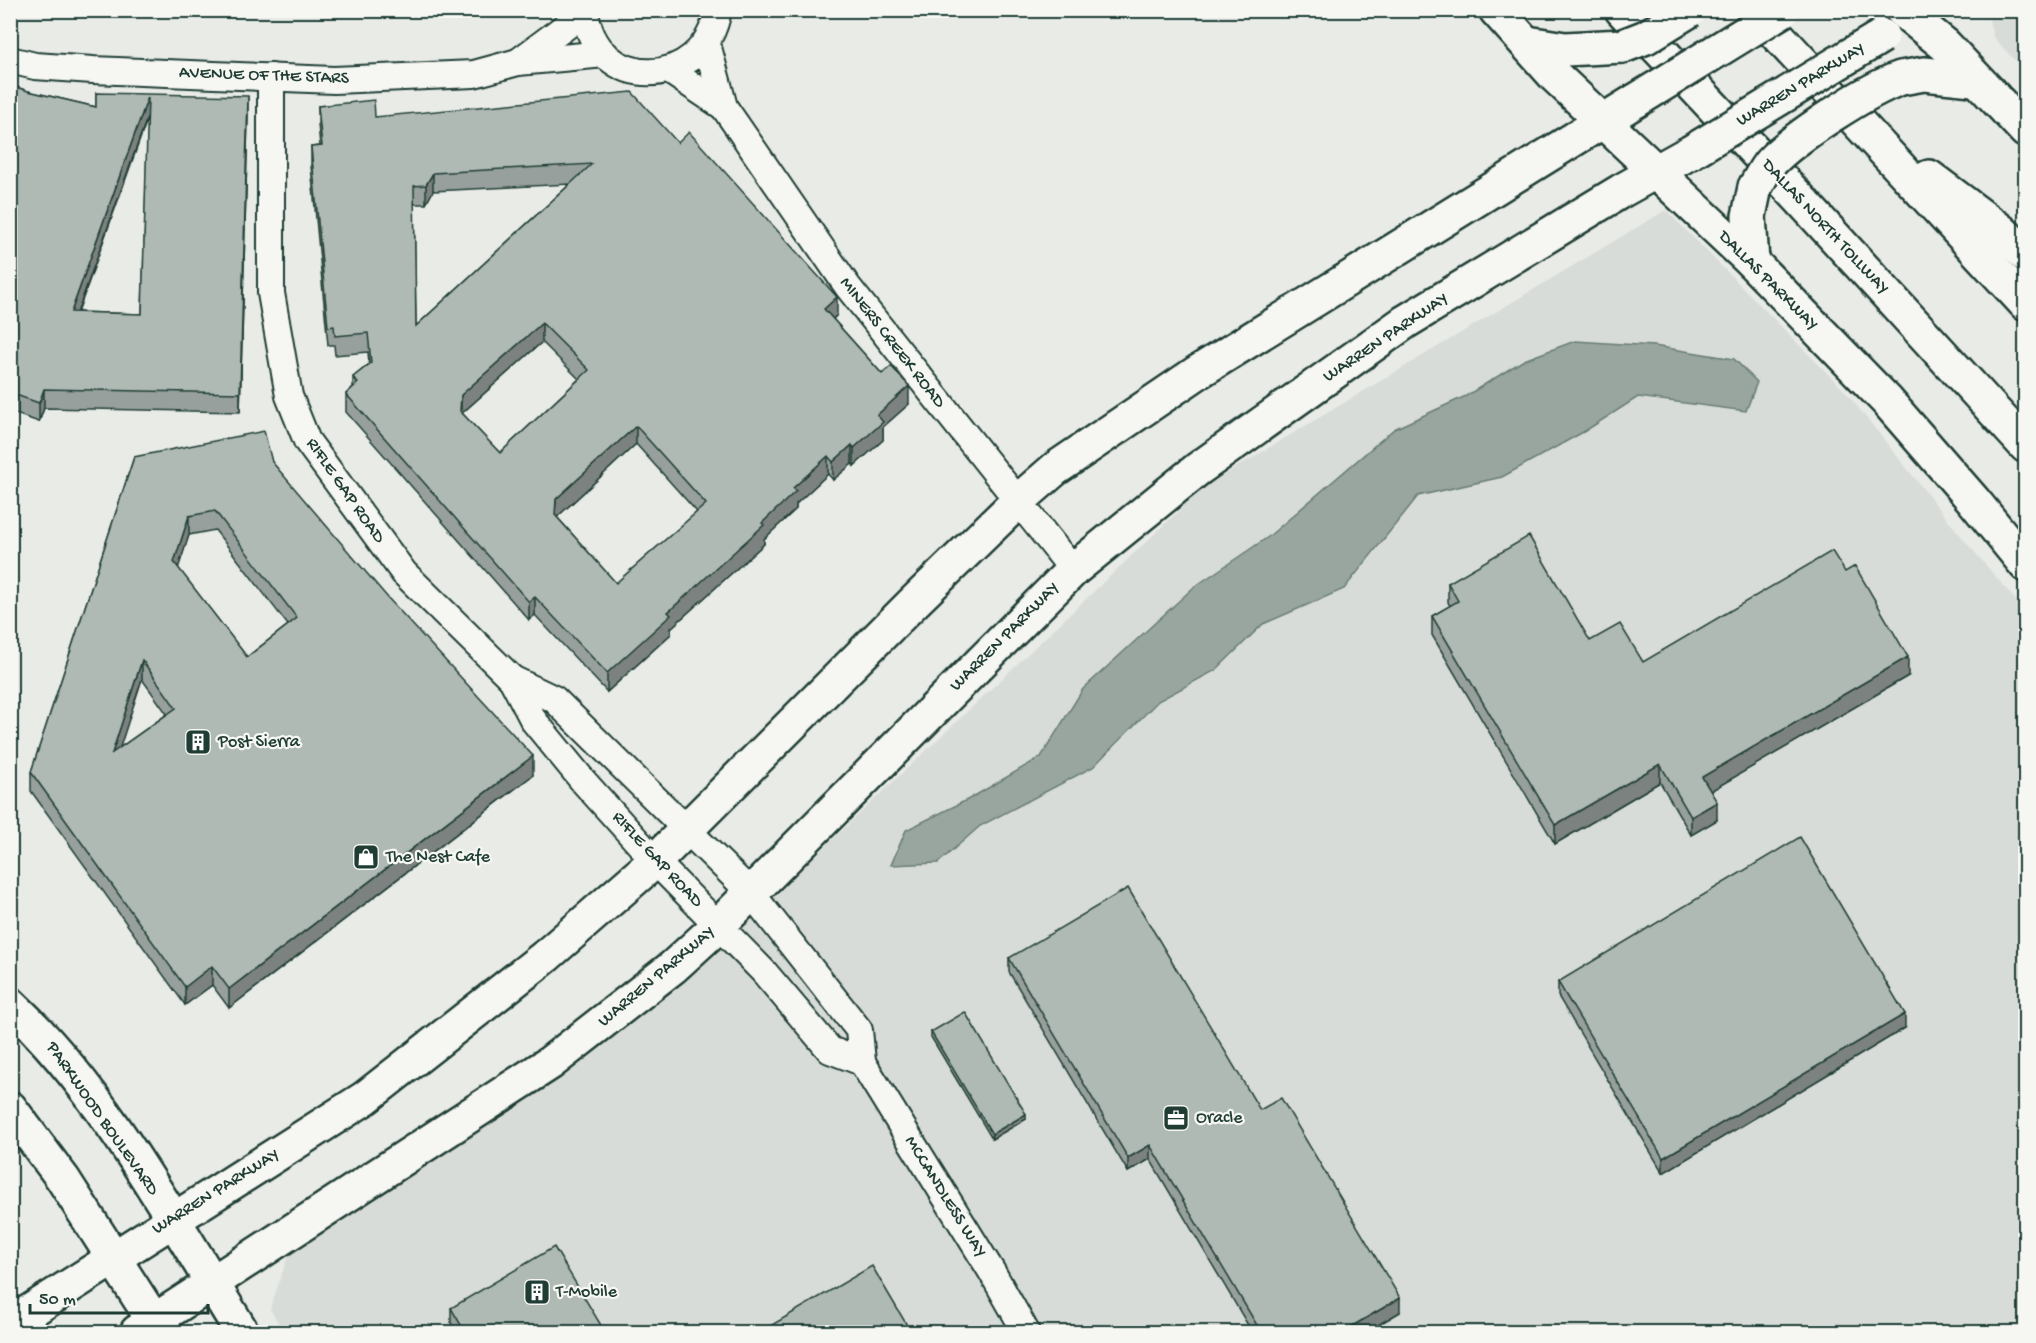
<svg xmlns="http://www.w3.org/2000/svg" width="2036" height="1343" font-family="'Gochi Hand',sans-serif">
	<rect width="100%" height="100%" fill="#e9ebe7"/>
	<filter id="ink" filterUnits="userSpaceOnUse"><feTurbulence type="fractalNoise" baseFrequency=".0167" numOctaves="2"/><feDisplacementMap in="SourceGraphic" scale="12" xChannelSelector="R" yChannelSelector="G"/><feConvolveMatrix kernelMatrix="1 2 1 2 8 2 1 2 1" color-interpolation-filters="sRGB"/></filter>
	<g filter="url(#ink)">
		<g fill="#d8dcd8">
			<path d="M 1987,11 L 2025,11 L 2025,71 L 1993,37 Z"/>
			<path d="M 1666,210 L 1845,391 L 1961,536 L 2025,611 L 2025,1332 L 284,1332 L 270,1309 L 288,1256 L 571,1071 L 684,980 L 1205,486 Z"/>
		</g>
		<path fill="#99a6a0" stroke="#687c75" stroke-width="1.5" d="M 1575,341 L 1654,346 L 1734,359 L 1757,382 L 1746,411 L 1638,397 L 1585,431 L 1502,477 L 1418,496 L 1344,589 L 1263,624 L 1216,670 L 1158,701 L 1093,767 L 980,826 L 938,863 L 891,865 L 906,830 L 971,798 L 1041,757 L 1083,689 L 1194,587 L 1268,537 L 1394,429 L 1466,396 L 1524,360 Z"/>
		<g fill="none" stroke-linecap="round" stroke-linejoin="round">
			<defs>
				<g id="minor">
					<path d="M 585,10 C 594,94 704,92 718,10"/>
					<path d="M 707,44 L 724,107 L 848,287 L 1073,570"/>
					<path d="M 10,60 L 35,66 L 93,70 L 334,80 L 474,74 L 518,62 L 605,54"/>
					<path d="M 518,62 L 585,12"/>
					<path d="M 670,71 L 724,107"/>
					<path d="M 271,77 L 271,293 L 289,396 L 307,441 L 404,573 L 512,679 L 534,721 L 584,782 L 655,861 L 764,972 L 830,1050 L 862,1062"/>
					<path d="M 512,679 L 554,699 L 751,893 L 859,1030 L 862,1062 L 992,1272 L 1026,1332"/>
				</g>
				<g id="secondary">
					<path d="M 1496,10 L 1556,77 L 1752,262 L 1887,401 L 1974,501 L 2026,565"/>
					<path d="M 1902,10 L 1945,45 L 2026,131"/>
					<path d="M 1527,43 L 1565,49 L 1623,46"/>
					<path d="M 1901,78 L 1924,74 L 1973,79"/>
					<path d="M 1752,262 L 1749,216 L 1755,187"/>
					<path d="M 10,1004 C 105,1092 174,1223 242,1332"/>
					<path d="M 10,1108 L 63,1179 L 161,1332"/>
					<path d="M 10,1324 L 365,1098 L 546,956 L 655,861 L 912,604 L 1017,502 L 1055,469 L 1198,372 L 1637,100"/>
					<path d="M 137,1332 L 550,1063 L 673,967 L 719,925 L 1073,570 L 1198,469 L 1405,322 L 1621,191 L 1691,152"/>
				</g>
				<g id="motorway">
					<path d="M 1622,10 L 1799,198 L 2026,446"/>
					<path d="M 1754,10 L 2026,304"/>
					<path d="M 1929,177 L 2000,230 L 2026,255"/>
				</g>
			</defs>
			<use href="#minor" stroke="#1f3d34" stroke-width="30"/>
			<use href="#secondary" stroke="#1f3d34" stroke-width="38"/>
			<use href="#motorway" stroke="#1f3d34" stroke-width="38"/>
			<use href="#minor" stroke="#f6f6f2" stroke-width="26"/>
			<use href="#secondary" stroke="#f6f6f2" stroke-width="33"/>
			<use href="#motorway" stroke="#f6f6f2" stroke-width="33"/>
			<defs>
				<g id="secondary-bridge">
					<path d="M 1623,46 L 1646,37 L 1690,10"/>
					<path d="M 1637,100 L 1783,10"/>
					<path d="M 1691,152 L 1882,36"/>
					<path d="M 1755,187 C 1760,179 1764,170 1770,163 C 1793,138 1868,89 1901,78"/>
				</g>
			</defs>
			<use href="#secondary-bridge" stroke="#1f3d34" stroke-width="38" stroke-linecap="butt"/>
			<use href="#secondary-bridge" stroke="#f6f6f2" stroke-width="33"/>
		</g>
		<g fill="#97a09c" stroke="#1f3d34" stroke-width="1.5" fill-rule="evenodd">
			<path d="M 10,85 L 28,91 L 96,107 L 96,93 L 248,115 L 240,412 L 44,408 L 39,422 L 10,412 ZM 148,117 L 142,314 L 78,312 Z"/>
			<path d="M 318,106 L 375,117 L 678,143 L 837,315 L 833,319 L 909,404 L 883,427 L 883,440 L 854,466 L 852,464 L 833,480 L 828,474 L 796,504 L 796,509 L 764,539 L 764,544 L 671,628 L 671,634 L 607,692 L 535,615 L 529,620 L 346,412 L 346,394 L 353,387 L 353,377 L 369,364 L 368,352 L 335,355 L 334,345 L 328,345 L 311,166 L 311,147 L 320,146 L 318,124 ZM 570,184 L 416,326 L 414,204 L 426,204 L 433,191 ZM 542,342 L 579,379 L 500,453 L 462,413 ZM 636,444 L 697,512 L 616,583 L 557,517 Z"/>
			<path d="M 134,457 L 272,462 L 533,775 L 229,1008 L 212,985 L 185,1005 L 31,791 L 31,772 ZM 215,530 L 288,625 L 247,657 L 178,568 L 189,535 ZM 142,679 L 167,714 L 119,748 Z"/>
			<path d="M 1448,583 L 1643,662 L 1908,676 L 1710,791 L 1717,820 L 1691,835 L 1660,782 L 1555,844 L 1432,635 L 1432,616 L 1450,606 L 1448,602 Z"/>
			<path d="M 1009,958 L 1260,1110 L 1400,1312 L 1366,1332 L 1252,1332 L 1150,1159 L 1128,1172 L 1009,972 Z"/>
			<path d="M 1558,982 L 1905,1028 L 1663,1173 L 1558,996 Z"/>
			<path d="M 931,1032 L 1026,1119 L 992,1139 L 931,1037 Z"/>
			<path d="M 451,1308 L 605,1332 L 457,1332 L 451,1323 Z"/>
		</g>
		<g fill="#7b827f" stroke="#1f3d34" stroke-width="1.5">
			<path d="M 248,96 L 248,115 L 240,412 L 240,393 Z"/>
			<path d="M 148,97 L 148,115 L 71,330 L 71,312 Z"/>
			<path d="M 433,173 L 433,191 L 426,204 L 426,185 Z"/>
			<path d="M 837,297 L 837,315 L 824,327 L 824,309 Z"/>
			<path d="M 542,323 L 542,342 L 461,414 L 461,395 Z"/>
			<path d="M 909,386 L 909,404 L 883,427 L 883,440 L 854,466 L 854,448 L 877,415 Z"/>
			<path d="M 44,389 L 44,408 L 39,422 L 39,403 Z"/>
			<path d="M 636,426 L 636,444 L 556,518 L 555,515 L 556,499 Z"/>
			<path d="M 852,445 L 852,464 L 833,480 L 833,462 Z"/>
			<path d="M 828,456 L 828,474 L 796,504 L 796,509 L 764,539 L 764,544 L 671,628 L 671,634 L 607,692 L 607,673 L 668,612 L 762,523 L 793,488 Z"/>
			<path d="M 189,516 L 189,535 L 174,581 L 174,562 Z"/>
			<path d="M 535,597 L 535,615 L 529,620 L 529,602 Z"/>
			<path d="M 1908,657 L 1908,676 L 1702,796 L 1702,777 Z"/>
			<path d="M 142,660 L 142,679 L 112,772 L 112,753 Z"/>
			<path d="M 533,756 L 533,775 L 229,1008 L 229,989 Z"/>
			<path d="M 1660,764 L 1660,782 L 1555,844 L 1555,825 Z"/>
			<path d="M 1717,802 L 1717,820 L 1691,835 L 1691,817 Z"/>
			<path d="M 212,966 L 212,985 L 185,1005 L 185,987 Z"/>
			<path d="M 1905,1014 L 1905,1028 L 1663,1173 L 1663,1158 Z"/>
			<path d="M 1026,1114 L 1026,1119 L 992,1139 L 992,1134 Z"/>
			<path d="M 1150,1145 L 1150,1159 L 1128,1172 L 1128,1158 Z"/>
			<path d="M 1400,1298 L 1400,1312 L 1366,1332 L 1342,1332 Z"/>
		</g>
		<g fill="#b0bab5" stroke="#1f3d34" stroke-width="1.5" fill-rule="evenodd">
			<path d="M 10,85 L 28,91 L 96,107 L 96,93 L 248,96 L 240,393 L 44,389 L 39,403 L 10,393 ZM 148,97 L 142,314 L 71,312 Z"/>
			<path d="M 632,92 L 678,143 L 689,132 L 837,297 L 824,309 L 882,374 L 891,366 L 909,386 L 877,415 L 883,422 L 854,448 L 852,445 L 833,462 L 828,456 L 793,488 L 796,491 L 762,523 L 764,525 L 668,612 L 671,615 L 607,673 L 535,597 L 529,602 L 346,394 L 358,383 L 353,377 L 371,363 L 368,333 L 335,336 L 334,326 L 328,327 L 311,147 L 322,146 L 318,106 L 374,100 L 375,117 ZM 592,164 L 416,326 L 414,186 L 426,185 L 433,173 ZM 542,323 L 589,370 L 500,453 L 460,411 L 461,395 ZM 636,426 L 706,504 L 616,583 L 555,515 L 556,499 Z"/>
			<path d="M 264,431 L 272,462 L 388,598 L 533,756 L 229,989 L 212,966 L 185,987 L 31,772 L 134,457 ZM 215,511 L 297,618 L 247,657 L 174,562 L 189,516 ZM 142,660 L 176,708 L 112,753 Z"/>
			<path d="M 1529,536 L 1590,641 L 1620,624 L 1643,662 L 1832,551 L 1845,572 L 1855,566 L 1908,657 L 1702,777 L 1717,802 L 1691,817 L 1660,764 L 1555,825 L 1432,616 L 1458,601 L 1448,583 Z"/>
			<path d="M 1800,837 L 1905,1014 L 1663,1158 L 1558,982 Z"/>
			<path d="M 1128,888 L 1260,1110 L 1281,1098 L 1400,1298 L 1342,1332 L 1261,1332 L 1150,1145 L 1128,1158 L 1009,958 Z"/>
			<path d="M 965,1012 L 1026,1114 L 992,1134 L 931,1032 Z"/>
			<path d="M 554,1247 L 605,1332 L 465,1332 L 451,1308 Z"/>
			<path d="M 872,1266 L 911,1332 L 760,1332 Z"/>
			<path d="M 1153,1328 L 1156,1332 L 1145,1332 Z"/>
		</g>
	</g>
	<defs>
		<symbol id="building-square" viewBox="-11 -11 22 22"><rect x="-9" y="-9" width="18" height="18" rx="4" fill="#1f3d34" stroke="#f6f6f2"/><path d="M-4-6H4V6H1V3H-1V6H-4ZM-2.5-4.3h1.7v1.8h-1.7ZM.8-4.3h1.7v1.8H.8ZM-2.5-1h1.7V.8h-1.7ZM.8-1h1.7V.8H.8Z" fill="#fff"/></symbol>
		<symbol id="shop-square" viewBox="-11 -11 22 22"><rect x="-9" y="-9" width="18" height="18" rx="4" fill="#1f3d34" stroke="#f6f6f2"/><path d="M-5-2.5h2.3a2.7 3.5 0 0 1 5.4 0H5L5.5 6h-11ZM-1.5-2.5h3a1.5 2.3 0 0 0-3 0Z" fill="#fff"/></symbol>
		<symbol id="office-square" viewBox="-11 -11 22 22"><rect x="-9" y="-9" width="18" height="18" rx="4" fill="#1f3d34" stroke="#f6f6f2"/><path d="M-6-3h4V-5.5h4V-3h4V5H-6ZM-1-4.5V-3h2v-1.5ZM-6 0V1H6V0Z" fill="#fff"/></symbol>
	</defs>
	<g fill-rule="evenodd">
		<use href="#building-square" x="183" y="727" width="30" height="30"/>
		<use href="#shop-square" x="351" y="842" width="30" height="30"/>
		<use href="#office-square" x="1161" y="1103" width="30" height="30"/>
		<use href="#building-square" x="522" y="1277" width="30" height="30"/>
	</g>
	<g text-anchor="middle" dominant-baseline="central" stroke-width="4.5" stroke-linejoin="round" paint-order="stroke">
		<g font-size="18" fill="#1f3d34" stroke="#f6f6f2">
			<text transform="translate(264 76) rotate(2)">AVENUE OF THE STARS</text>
			<text transform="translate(1801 85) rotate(-31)">WARREN PARKWAY</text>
			<text transform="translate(1825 227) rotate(47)">DALLAS NORTH TOLLWAY</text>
			<text transform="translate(1768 281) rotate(45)">DALLAS PARKWAY</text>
			<text transform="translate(1386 338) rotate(-34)">WARREN PARKWAY</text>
			<text transform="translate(892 343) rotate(52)">MINERS CREEK ROAD</text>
			<text transform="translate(345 491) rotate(55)">RIFLE GAP ROAD</text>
			<text transform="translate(1005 637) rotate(-45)">WARREN PARKWAY</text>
			<text transform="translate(657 860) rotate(47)">RIFLE GAP ROAD</text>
			<text transform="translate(657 977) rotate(-40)">WARREN PARKWAY</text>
			<text transform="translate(102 1119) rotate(55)">PARKWOOD BOULEVARD</text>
			<text transform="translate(216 1192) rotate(-32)">WARREN PARKWAY</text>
			<text transform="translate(945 1197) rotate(58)">MCCANDLESS WAY</text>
		</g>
		<g font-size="18" fill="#1f3d34" stroke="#f6f6f2" text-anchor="start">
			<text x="218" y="742">Post Sierra</text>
			<text x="386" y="857">The Nest Cafe</text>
			<text x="1196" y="1118">Oracle</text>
			<text x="556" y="1292">T-Mobile</text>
		</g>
	</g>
	<rect width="2036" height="1343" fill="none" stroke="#f6f6f2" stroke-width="36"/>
	<rect x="18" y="18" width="2000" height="1307" fill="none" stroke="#1f3d34" stroke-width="2" filter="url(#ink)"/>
	<path d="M30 1304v9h178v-9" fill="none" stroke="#1f3d34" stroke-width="3"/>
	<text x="39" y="1304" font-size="18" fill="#1f3d34" stroke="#f6f6f2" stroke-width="4.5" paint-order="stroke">50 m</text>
</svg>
